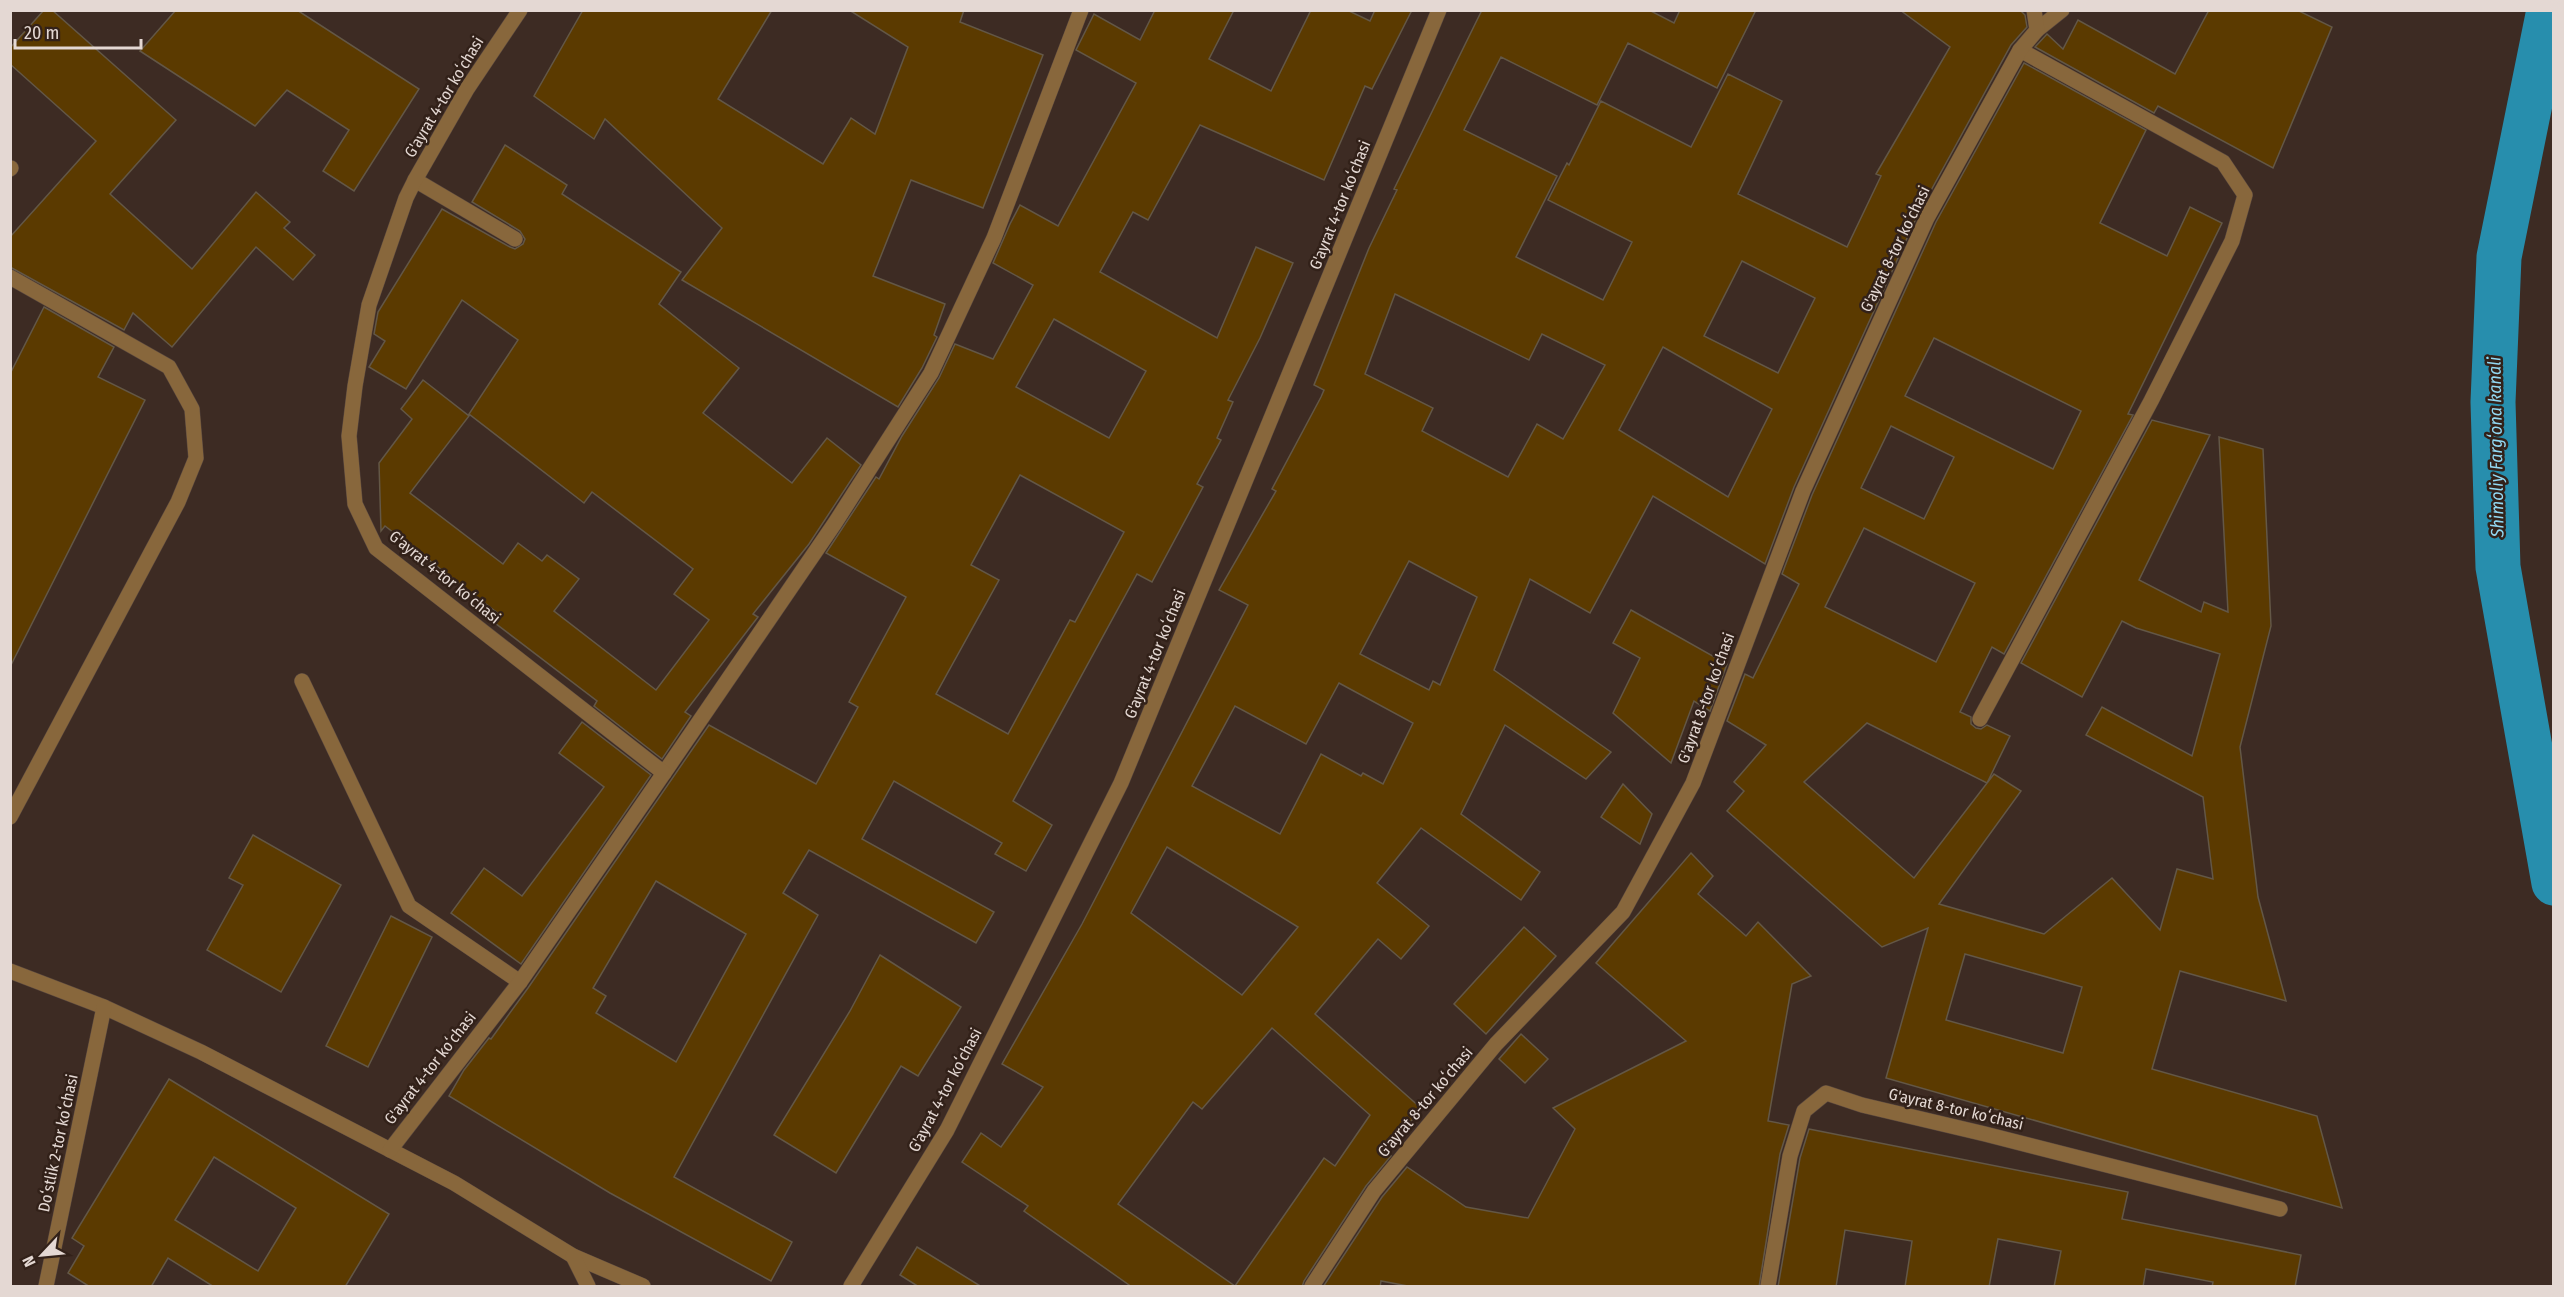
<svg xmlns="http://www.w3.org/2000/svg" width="2564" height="1297" font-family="'Fira Sans Condensed',sans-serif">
	<rect width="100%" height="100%" fill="#3d2b23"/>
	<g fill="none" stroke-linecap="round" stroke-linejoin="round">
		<path stroke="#278ead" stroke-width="45" d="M 2549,10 L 2499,257 L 2493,402 L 2498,567 L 2554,883"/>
	</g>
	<g fill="#5b3a00" stroke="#635746" stroke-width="1.5" fill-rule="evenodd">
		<path d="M 44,10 L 52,10 L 176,120 L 110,194 L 192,269 L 256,192 L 290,222 L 284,228 L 315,255 L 293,280 L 256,247 L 172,347 L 133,313 L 124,330 L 10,267 L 10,237 L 96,141 L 10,64 L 10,48 Z"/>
		<path d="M 176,10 L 297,10 L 419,89 L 354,191 L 323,171 L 349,130 L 287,90 L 255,126 L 140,51 Z"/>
		<path d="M 583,10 L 772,10 L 718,99 L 823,164 L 851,118 L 875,134 L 908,47 L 849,10 L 964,10 L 960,22 L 1043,55 L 983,208 L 911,180 L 873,276 L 945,304 L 934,335 L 937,337 L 922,368 L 898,407 L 682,280 L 722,228 L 605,119 L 594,139 L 534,96 Z"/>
		<path d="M 1155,10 L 1234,10 L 1209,59 L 1271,91 L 1311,10 L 1347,10 L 1370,21 L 1375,10 L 1412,10 L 1372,89 L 1365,86 L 1324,180 L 1200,125 L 1148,220 L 1133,212 L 1100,272 L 1217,338 L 1256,247 L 1293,263 L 1260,338 L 1228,400 L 1233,402 L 1217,438 L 1221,440 L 1197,484 L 1203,487 L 1152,582 L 1137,574 L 1013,801 L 1052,825 L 1026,871 L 995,854 L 1002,843 L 894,781 L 862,839 L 994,912 L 976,943 L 809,850 L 783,893 L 818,915 L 674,1177 L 792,1242 L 771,1281 L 610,1193 L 449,1096 L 464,1070 L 489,1038 L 491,1039 L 528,988 L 709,725 L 816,784 L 858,707 L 849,702 L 906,597 L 826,553 L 876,477 L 879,479 L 902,436 L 939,378 L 955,344 L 993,359 L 1033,285 L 993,263 L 1010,224 L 1020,205 L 1058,226 L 1136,83 L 1076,50 L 1094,14 L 1140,40 ZM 1054,319 L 1146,371 L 1109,438 L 1016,387 ZM 1020,475 L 1124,532 L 1075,622 L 1070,620 L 1008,734 L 936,694 L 999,580 L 971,565 ZM 656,881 L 746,934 L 676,1062 L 596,1013 L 606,996 L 593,988 Z"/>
		<path d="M 1482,10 L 1649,10 L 1674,23 L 1680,10 L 1756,10 L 1717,88 L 1628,43 L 1597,105 L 1501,57 L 1464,130 L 1557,176 L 1516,257 L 1603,300 L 1632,242 L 1548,200 L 1567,163 L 1569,165 L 1601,101 L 1691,147 L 1728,74 L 1782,101 L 1738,194 L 1847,247 L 1881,176 L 1876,174 L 1950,47 L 1900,10 L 2020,10 L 2025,15 L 2027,27 L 2011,45 L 1918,214 L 1794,487 L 1765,564 L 1653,496 L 1590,613 L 1530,579 L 1494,670 L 1611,752 L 1586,779 L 1505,725 L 1461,814 L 1540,872 L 1521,900 L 1421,828 L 1377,883 L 1429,926 L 1401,959 L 1378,939 L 1315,1014 L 1422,1109 L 1384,1151 L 1391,1156 L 1366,1186 L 1304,1281 L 1302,1287 L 1132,1287 L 1024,1211 L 1028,1206 L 962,1162 L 981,1133 L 1001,1147 L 1043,1087 L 1002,1064 L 1082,924 L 1248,605 L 1219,590 L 1276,491 L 1272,489 L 1321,397 L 1324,390 L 1314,385 L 1369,248 L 1397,190 L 1394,189 ZM 1742,261 L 1815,298 L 1778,373 L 1704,336 ZM 1395,294 L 1529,360 L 1542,334 L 1605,365 L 1563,439 L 1537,424 L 1508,477 L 1422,431 L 1433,408 L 1365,374 ZM 1663,347 L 1772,409 L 1728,497 L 1619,430 ZM 1409,561 L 1477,597 L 1440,685 L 1433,681 L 1429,690 L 1360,654 ZM 1339,683 L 1413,723 L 1383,784 L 1363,773 L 1361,776 L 1321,754 L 1280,834 L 1192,786 L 1235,706 L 1306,744 ZM 1167,847 L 1298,927 L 1242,995 L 1131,913 ZM 1272,1028 L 1370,1115 L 1335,1166 L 1324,1158 L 1235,1286 L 1118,1204 L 1193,1102 L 1202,1109 Z"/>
		<path d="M 2209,10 L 2297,10 L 2332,27 L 2273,168 L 2158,106 L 2154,113 L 2035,47 L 2047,34 L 2063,49 L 2078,20 L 2175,74 Z"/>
		<path d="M 2024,63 L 2146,130 L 2100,223 L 2167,256 L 2190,207 L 2222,223 L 2128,414 L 2133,415 L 2004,654 L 1992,647 L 1960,712 L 1971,717 L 1971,724 L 1976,728 L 1981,729 L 1987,725 L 2010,736 L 1987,783 L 1867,723 L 1804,782 L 1914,878 L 1994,774 L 2021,791 L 1939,904 L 2044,934 L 2112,878 L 2160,930 L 2177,869 L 2213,879 L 2203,797 L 2086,735 L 2102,707 L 2192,756 L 2220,654 L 2136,628 L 2122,621 L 2082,697 L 2021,663 L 2152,420 L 2210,435 L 2139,580 L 2201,612 L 2204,602 L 2228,612 L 2219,437 L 2263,449 L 2271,626 L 2240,747 L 2258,897 L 2286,1001 L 2180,971 L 2152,1069 L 2317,1116 L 2342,1208 L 1886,1078 L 1928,928 L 1882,947 L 1727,811 L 1744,791 L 1734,782 L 1766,745 L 1727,721 L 1745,674 L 1753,678 L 1799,584 L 1782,574 L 1812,495 L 1936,222 ZM 1934,338 L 2081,411 L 2053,469 L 1905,396 ZM 1891,426 L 1954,457 L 1924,519 L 1861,488 ZM 1864,528 L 1975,583 L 1936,662 L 1825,607 ZM 1965,954 L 2082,987 L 2063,1053 L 1946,1020 Z"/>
		<path d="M 505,145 L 567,185 L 562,194 L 681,272 L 659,304 L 739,368 L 703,413 L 792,483 L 827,438 L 861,465 L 809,544 L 753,614 L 758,617 L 685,712 L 691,716 L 662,759 L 594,706 L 597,701 L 495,623 L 500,615 L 385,526 L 381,531 L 379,463 L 412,419 L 401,409 L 423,380 L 469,416 L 410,493 L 503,564 L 518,543 L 542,561 L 547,555 L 579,579 L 554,611 L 656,690 L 709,620 L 674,594 L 693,569 L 592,492 L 584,503 L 469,414 L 518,340 L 462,300 L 406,389 L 369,367 L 385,341 L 374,334 L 378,312 L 442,209 L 510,247 L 515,249 L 523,244 L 525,239 L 520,231 L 472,202 Z"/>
		<path d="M 44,307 L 114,347 L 98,377 L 145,400 L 10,667 L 10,374 Z"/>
		<path d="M 1631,610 L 1727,664 L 1710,711 L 1694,701 L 1671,763 L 1613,713 L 1640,658 L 1613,643 Z"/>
		<path d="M 582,722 L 651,775 L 521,964 L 451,913 L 484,868 L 522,896 L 604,787 L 559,753 Z"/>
		<path d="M 1623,784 L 1652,814 L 1640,844 L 1601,817 Z"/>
		<path d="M 253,835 L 341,885 L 281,992 L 207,950 L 243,885 L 229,878 Z"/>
		<path d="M 1691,853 L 1713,876 L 1698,894 L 1746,936 L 1758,922 L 1811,976 L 1792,984 L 1768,1121 L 1789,1125 L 1780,1154 L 1759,1287 L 1413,1287 L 1381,1281 L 1380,1287 L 1323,1287 L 1382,1197 L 1407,1167 L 1466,1207 L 1528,1218 L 1575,1129 L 1553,1108 L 1686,1041 L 1596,963 Z"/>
		<path d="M 391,916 L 432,937 L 368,1067 L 326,1046 Z"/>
		<path d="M 1524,927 L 1556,956 L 1486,1034 L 1454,1004 Z"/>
		<path d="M 880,955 L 961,1007 L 918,1076 L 901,1066 L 836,1173 L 774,1135 L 850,1011 Z"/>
		<path d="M 1521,1034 L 1548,1059 L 1525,1083 L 1499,1059 Z"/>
		<path d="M 169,1079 L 389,1214 L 345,1287 L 214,1287 L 168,1258 L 151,1287 L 90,1287 L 68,1273 L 84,1246 L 72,1238 ZM 214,1157 L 296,1208 L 258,1271 L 175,1220 Z"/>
		<path d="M 1809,1129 L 2128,1192 L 2122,1219 L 2301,1255 L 2295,1287 L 2212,1287 L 2213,1282 L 2146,1269 L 2143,1287 L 2054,1287 L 2061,1251 L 1998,1239 L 1989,1287 L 1905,1287 L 1912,1241 L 1845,1230 L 1836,1287 L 1778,1287 L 1800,1158 Z"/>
		<path d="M 917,1247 L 982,1287 L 919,1287 L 900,1275 Z"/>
	</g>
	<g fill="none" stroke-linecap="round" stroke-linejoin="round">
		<defs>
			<g id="minor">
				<path d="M 2037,30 L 2062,10"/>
				<path d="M 10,169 L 11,168"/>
				<path d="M 415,180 L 515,239"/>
				<path d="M 10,277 L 169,367 L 192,409 L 196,458 L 178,502 L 10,817"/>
				<path d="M 302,681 L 409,906 L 520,982"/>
				<path d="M 1980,719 L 2151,401 L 2232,241 L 2245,195 L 2223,162 L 2020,50"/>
				<path d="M 664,773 L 835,523 L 931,373 L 994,238 L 1081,10"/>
				<path d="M 10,971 L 104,1007 L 201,1052 L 454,1183 L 573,1256 L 643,1286"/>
				<path d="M 390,1150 L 520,982 L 664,773 L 376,548 L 355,504 L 349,436 L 355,386 L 369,305 L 406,198 L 415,180 L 467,89 L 520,10"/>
				<path d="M 573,1256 L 588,1286"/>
				<path d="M 46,1286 L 104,1007"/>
				<path d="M 851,1286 L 947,1130 L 1121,783 L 1439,10"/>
				<path d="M 1312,1286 L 1374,1191 L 1496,1044 L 1623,912 L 1693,783 L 1803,491 L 1927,218 L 2020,50 L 2037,30 L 2034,10"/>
				<path d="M 1768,1286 L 1790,1156 L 1804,1111 L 1826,1093 L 1862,1105 L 1985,1134 L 2280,1209"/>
			</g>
		</defs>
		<use href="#minor" stroke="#58473f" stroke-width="16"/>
		<use href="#minor" stroke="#88673c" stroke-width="15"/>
	</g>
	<g text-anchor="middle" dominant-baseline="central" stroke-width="5" stroke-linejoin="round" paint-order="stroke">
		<g font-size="16" fill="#e4d8d3" stroke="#322119">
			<text transform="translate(444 97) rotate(-59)">G'ayrat 4-tor koʻchasi</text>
			<text transform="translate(1340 205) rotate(-68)">G'ayrat 4-tor koʻchasi</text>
			<text transform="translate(1895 249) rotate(-64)">G'ayrat 8-tor koʻchasi</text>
			<text transform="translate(445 577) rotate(39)">G'ayrat 4-tor koʻchasi</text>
			<text transform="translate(1155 654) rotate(-68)">G'ayrat 4-tor koʻchasi</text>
			<text transform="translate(1706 698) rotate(-70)">G'ayrat 8-tor koʻchasi</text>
			<text transform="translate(430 1068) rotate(-52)">G'ayrat 4-tor koʻchasi</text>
			<text transform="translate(945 1090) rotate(-62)">G'ayrat 4-tor koʻchasi</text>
			<text transform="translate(1425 1102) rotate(-50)">G'ayrat 8-tor koʻchasi</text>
			<text transform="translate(1956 1109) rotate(13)">G'ayrat 8-tor koʻchasi</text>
			<text transform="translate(58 1143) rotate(-78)">Doʻstlik 2-tor koʻchasi</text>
		</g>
		<g font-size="18" font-style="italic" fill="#93d9f3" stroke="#322119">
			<text transform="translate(2496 447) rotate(-91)">Shimoliy Fargʻona kanali</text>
		</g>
	</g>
	<rect width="2564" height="1297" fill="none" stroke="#e4d8d3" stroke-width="24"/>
	<g transform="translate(42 1255) rotate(244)" stroke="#322119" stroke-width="4.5" paint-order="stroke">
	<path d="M0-4.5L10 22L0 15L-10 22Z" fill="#e4d8d3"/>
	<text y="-9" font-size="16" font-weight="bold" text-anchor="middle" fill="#e4d8d3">N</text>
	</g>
	<path d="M15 39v9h126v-9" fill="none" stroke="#e4d8d3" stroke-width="3"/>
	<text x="24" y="39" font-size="18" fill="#e4d8d3" stroke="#322119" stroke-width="4.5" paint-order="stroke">20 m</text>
</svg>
